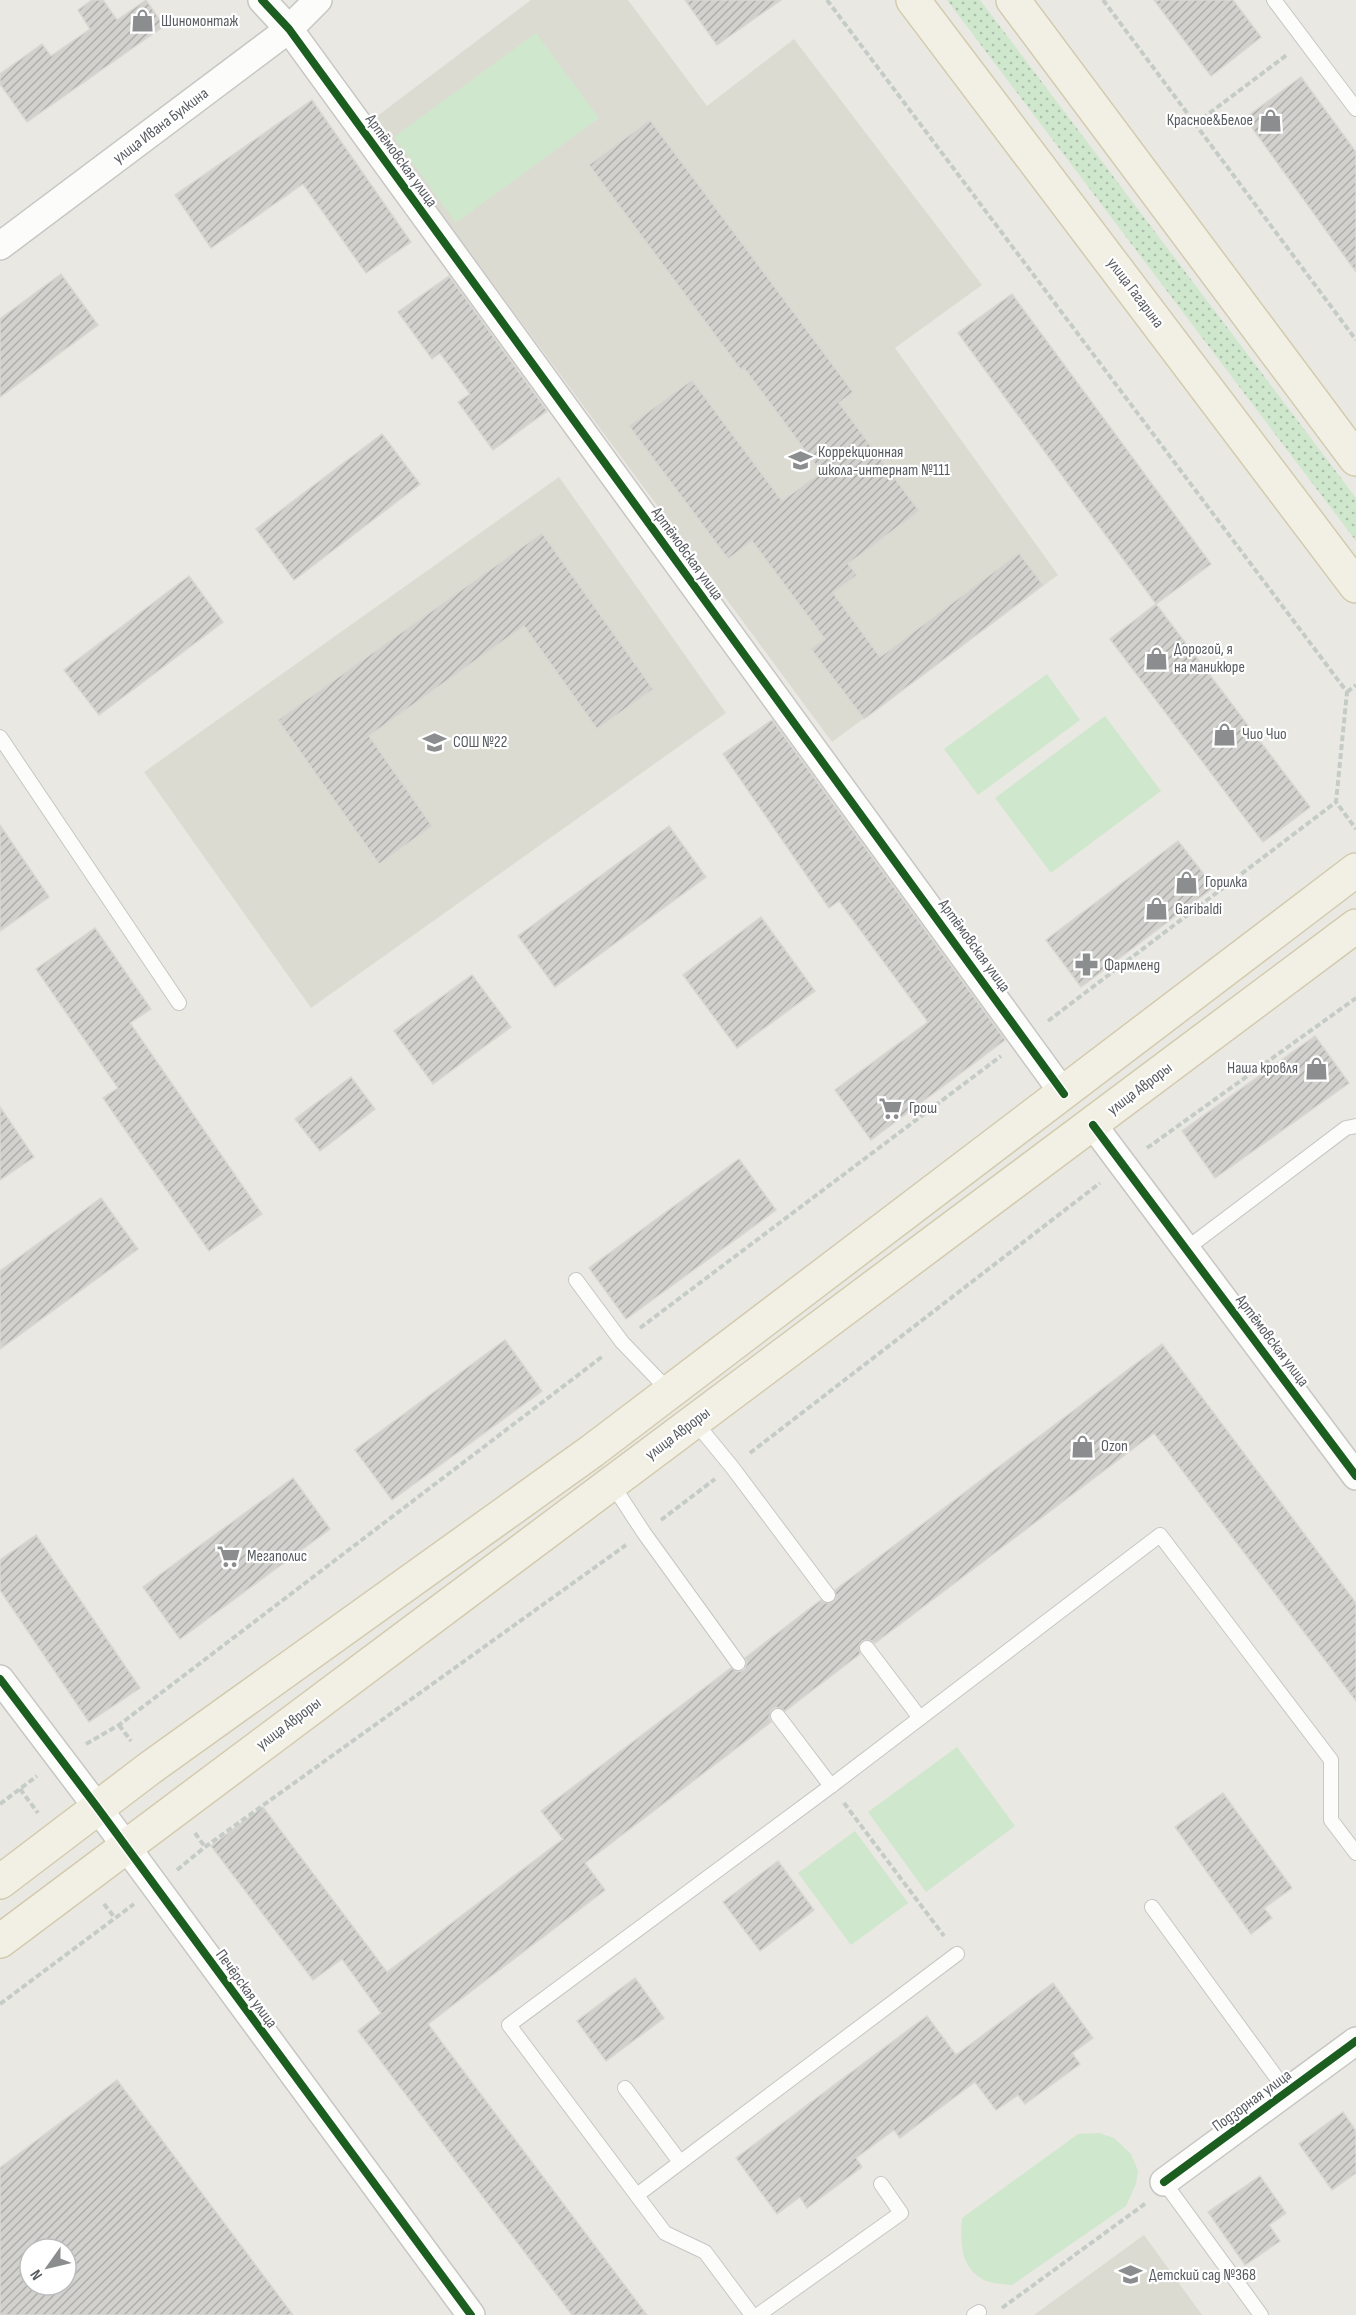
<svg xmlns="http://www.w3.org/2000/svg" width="1356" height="2315" font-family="'Sofia Sans Condensed',sans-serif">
	<defs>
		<pattern id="grass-dots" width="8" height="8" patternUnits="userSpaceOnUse" patternTransform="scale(1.5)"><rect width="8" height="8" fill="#cfe7cd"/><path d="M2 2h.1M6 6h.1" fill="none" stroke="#abbeaa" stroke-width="1.8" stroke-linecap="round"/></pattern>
		<pattern id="building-hatch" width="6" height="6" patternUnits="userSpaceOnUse" patternTransform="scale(1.5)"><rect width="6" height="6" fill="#d2d1cd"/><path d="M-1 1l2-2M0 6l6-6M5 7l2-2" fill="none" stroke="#adadaa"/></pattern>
	</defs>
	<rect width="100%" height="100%" fill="#eae8e2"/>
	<g fill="#dcdbd2">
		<path d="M 531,0 L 628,0 L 707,106 L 794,39 L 982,285 L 895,348 L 1058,575 L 832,742 L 372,120 Z"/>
		<path d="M 559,477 L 726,713 L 311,1008 L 144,772 Z"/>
		<path d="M 1144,2235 L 1202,2315 L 1034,2315 Z"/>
	</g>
	<path fill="url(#grass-dots)" d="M 947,0 L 980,0 L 1356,498 L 1356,541 Z"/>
	<g fill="#cfe7cd">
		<path d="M 536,33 L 599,118 L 456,223 L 394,137 Z"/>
		<path d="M 1047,674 L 1080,720 L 978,795 L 944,749 Z"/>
		<path d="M 1105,716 L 1161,791 L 1051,873 L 995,798 Z"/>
		<path d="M 957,1747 L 1015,1826 L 926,1892 L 868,1812 Z"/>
		<path d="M 855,1831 L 908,1903 L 851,1945 L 798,1873 Z"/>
		<path d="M 1099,2133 L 1114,2138 L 1131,2154 L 1138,2171 L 1136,2184 L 1126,2206 L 1012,2285 C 1004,2284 992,2284 984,2280 C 960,2268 960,2241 962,2218 L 1078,2134 Z"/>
	</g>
	<g fill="url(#building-hatch)" stroke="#d9d7d1" stroke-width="1.5" fill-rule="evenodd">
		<path d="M 92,0 L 103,0 L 117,20 L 146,0 L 164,26 L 27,122 L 0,84 L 0,74 L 42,44 L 51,56 L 90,29 L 78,10 Z"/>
		<path d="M 685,0 L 781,0 L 717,45 Z"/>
		<path d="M 1154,0 L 1233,0 L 1261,37 L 1211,76 Z"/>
		<path d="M 1301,77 L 1356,152 L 1356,272 L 1245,118 Z"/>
		<path d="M 312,100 L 411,242 L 366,273 L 303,184 L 211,248 L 175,195 Z"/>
		<path d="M 650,120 L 853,392 L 839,403 L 919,511 L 848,564 L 857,575 L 833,593 L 880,657 L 1019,553 L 1043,585 L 864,719 L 811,649 L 825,639 L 752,541 L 728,559 L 629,426 L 692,380 L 782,501 L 821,472 L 744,368 L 741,370 L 589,165 Z"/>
		<path d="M 61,274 L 98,325 L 0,397 L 0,319 Z"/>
		<path d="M 449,276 L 547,411 L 493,450 L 458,402 L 470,394 L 440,353 L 432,359 L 398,312 Z"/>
		<path d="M 1012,294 L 1211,564 L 1156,604 L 958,333 Z"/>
		<path d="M 382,434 L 420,484 L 294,580 L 256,529 Z"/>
		<path d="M 542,533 L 653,689 L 597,729 L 524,626 L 369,736 L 432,826 L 379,864 L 278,720 Z"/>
		<path d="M 189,576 L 223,622 L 99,715 L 64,670 Z"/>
		<path d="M 1156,604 L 1310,807 L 1263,842 L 1110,639 Z"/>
		<path d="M 772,720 L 1005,1040 L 871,1140 L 835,1090 L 928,1022 L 839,901 L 829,908 L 723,754 Z"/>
		<path d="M 0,825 L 49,897 L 0,931 Z"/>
		<path d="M 669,826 L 706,877 L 555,987 L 518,936 Z"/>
		<path d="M 1178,841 L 1214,887 L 1081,987 L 1046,940 Z"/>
		<path d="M 761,917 L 815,991 L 737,1048 L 683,975 Z"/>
		<path d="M 95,928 L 151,1009 L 130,1023 L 262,1214 L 209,1251 L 103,1098 L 118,1088 L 36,969 Z"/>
		<path d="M 472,975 L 511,1027 L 433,1084 L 394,1031 Z"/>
		<path d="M 1315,1036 L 1349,1083 L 1215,1178 L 1182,1131 Z"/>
		<path d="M 351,1077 L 375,1109 L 320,1151 L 295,1119 Z"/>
		<path d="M 0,1107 L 34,1157 L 0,1180 Z"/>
		<path d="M 739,1159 L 776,1210 L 626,1319 L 589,1268 Z"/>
		<path d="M 101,1198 L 138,1249 L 0,1349 L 0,1271 Z"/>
		<path d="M 505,1340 L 542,1391 L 392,1500 L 355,1450 Z"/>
		<path d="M 1162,1344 L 1356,1603 L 1356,1701 L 1154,1433 L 875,1643 L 870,1640 L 862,1641 L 859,1645 L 860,1654 L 785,1711 L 777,1707 L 772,1709 L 769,1717 L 771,1722 L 585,1863 L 605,1890 L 428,2024 L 647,2315 L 572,2315 L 358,2031 L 381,2013 L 342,1959 L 313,1980 L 211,1846 L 263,1807 L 387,1972 L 563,1839 L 541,1811 L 731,1668 L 738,1672 L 744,1670 L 747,1663 L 745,1658 L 821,1600 L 825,1603 L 833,1602 L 836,1598 L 835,1590 Z"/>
		<path d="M 293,1478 L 330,1529 L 180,1639 L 143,1587 Z"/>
		<path d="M 36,1535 L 140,1688 L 89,1722 L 0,1590 L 0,1560 Z"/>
		<path d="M 1223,1793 L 1292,1888 L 1264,1908 L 1272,1918 L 1251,1934 L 1175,1827 Z"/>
		<path d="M 778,1861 L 814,1910 L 760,1951 L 723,1902 Z"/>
		<path d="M 635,1978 L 664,2018 L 606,2061 L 577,2021 Z"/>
		<path d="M 1053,1983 L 1093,2038 L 1072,2053 L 1080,2064 L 1025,2104 L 1018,2095 L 996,2110 L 975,2082 L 900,2138 L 894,2130 L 856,2158 L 862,2167 L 807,2208 L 800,2197 L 777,2214 L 736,2158 L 927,2016 L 956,2055 Z"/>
		<path d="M 117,2080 L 293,2315 L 0,2315 L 0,2168 ZM 30,2249 L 66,2249 L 66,2285 L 30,2285 Z"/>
		<path d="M 1343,2112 L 1356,2131 L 1356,2173 L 1332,2190 L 1299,2144 Z"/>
		<path d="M 1260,2176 L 1286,2213 L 1269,2225 L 1280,2241 L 1245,2265 L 1208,2212 Z"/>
	</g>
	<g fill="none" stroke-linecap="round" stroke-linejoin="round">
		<defs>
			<g id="lane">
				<path d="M 1274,0 L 1356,109"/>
				<path d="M 0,737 L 179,1003"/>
				<path d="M 1186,1249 L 1346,1128 L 1356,1126"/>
				<path d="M 576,1280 L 622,1342 L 670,1392"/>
				<path d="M 695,1422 L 732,1467 L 828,1595"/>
				<path d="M 612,1484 L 644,1533 L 738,1663"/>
				<path d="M 867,1648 L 920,1718"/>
				<path d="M 778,1716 L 831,1786"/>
				<path d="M 1152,1907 L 1287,2092"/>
				<path d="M 625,2088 L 680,2162"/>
				<path d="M 1164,2182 L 1261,2315"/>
				<path d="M 637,2195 L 957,1954"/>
				<path d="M 752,2315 L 705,2252 L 665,2233 L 509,2025 L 831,1786 L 1160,1535 L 1331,1760 L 1331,1820 L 1356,1853"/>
				<path d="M 758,2315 L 901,2213 L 881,2184"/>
				<path d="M 974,2315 L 979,2312"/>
			</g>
			<g id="street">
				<path d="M 262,0 L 289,29 L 1064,1094"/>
				<path d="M 0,246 L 289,29 L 318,0"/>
				<path d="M 1093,1125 L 1356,1476"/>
				<path d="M 0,1679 L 97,1807 L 471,2315"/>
				<path d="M 1164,2182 L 1356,2041"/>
			</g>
			<g id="primary">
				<path d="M 913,0 L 1356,586"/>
				<path d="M 1013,0 L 1356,459"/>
				<path d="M 0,1882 L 150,1768 L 592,1451 L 1356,870"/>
				<path d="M 0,1941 L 1356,926"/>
			</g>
		</defs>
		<use href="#lane" stroke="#c6c6c4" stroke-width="16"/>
		<use href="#street" stroke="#c6c6c4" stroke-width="30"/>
		<use href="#primary" stroke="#d3cbae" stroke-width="36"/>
		<g stroke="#c5ccc8" stroke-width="4" stroke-dasharray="6 3" stroke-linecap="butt">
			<path d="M 827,0 L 1347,692 L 1336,802 L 1356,829"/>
			<path d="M 1103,0 L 1356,340"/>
			<path d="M 1195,124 L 1288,54"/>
			<path d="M 1347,692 L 1356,685"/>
			<path d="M 1048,1021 L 1336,802"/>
			<path d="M 1147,1148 L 1356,998"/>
			<path d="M 640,1328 L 1001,1056"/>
			<path d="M 750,1453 L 1100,1183"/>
			<path d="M 661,1520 L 715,1479"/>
			<path d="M 119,1725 L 131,1741"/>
			<path d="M 86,1744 L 119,1725 L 603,1356"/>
			<path d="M 20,1789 L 38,1813"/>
			<path d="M 844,1803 L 944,1936"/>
			<path d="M 0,1804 L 37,1776"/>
			<path d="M 195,1833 L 205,1847"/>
			<path d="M 177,1870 L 205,1847 L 626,1545"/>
			<path d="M 104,1904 L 115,1918"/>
			<path d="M 0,2004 L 134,1904"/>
			<path d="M 1002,2308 L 1146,2203"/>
		</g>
		<use href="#lane" stroke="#fcfcfb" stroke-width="14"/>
		<use href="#street" stroke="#fcfcfb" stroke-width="27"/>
		<use href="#primary" stroke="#f2f0e5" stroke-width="33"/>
		<defs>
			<g id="cycleway">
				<path d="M 262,0 L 289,29 L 1064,1094"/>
				<path d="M 1093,1125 L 1356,1476"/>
				<path d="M 0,1679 L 97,1807 L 471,2315"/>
				<path d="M 1164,2182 L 1356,2041"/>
			</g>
		</defs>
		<use href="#cycleway" stroke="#fff" stroke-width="11"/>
		<use href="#cycleway" stroke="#1b5e20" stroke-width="8"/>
	</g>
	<defs>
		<symbol id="shop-bare" viewBox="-9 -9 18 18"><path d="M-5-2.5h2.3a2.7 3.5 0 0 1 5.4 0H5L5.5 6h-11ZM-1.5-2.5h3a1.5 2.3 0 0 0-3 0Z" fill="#8b8d8e" stroke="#fff" stroke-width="2.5" paint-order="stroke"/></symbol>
		<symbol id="school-bare" viewBox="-9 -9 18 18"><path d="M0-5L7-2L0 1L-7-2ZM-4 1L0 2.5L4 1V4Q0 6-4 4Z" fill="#8b8d8e" stroke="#fff" stroke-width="2.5" paint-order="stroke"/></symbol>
		<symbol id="pharmacy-bare" viewBox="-9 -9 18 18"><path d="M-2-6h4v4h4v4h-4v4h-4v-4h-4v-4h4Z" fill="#8b8d8e" stroke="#fff" stroke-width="2.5" paint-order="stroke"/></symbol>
		<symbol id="supermarket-bare" viewBox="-9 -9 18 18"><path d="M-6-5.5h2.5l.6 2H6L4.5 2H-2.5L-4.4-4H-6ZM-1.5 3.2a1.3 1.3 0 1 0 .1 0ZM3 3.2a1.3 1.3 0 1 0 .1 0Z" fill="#8b8d8e" stroke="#fff" stroke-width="2.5" paint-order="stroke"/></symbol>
	</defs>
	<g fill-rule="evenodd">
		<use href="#shop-bare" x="126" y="4" width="33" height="33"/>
		<use href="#shop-bare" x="1254" y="104" width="33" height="33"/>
		<use href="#school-bare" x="784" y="444" width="33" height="33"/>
		<use href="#shop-bare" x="1140" y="642" width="33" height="33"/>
		<use href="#shop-bare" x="1208" y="718" width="33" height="33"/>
		<use href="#school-bare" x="418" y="726" width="33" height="33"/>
		<use href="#shop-bare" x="1170" y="866" width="33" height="33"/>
		<use href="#shop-bare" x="1140" y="892" width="33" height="33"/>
		<use href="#pharmacy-bare" x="1070" y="948" width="33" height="33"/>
		<use href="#shop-bare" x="1300" y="1052" width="33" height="33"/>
		<use href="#supermarket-bare" x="874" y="1092" width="33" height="33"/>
		<use href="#shop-bare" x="1066" y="1430" width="33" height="33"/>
		<use href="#supermarket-bare" x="212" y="1540" width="33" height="33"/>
		<use href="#school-bare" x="1114" y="2258" width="33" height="33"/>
	</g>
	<g text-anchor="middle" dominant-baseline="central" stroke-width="4.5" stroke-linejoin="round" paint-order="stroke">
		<g font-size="16" fill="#585c61" stroke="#fff" text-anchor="start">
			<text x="161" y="21">Шиномонтаж</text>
			<text x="1253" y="120" text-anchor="end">Красное&amp;Белое</text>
			<text x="818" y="452">Коррекционная<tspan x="818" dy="18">школа-интернат №111</tspan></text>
			<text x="1174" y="649">Дорогой, я<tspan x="1174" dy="18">на маникюре</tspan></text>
			<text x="1242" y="734">Чио Чио</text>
			<text x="453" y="742">СОШ №22</text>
			<text x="1205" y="882">Горилка</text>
			<text x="1175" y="909">Garibaldi</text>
			<text x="1104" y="965">Фармленд</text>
			<text x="1298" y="1068" text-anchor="end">Наша кровля</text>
			<text x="909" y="1108">Грош</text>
			<text x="1101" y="1446">Ozon</text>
			<text x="247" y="1556">Мегаполис</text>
			<text x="1149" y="2275">Детский сад №368</text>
		</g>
		<g font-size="16" fill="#585c61" stroke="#fff">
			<text transform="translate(161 126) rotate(-37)">улица Ивана Булкина</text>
			<text transform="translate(401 161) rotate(54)">Артёмовская улица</text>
			<text transform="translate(1135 293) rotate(53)">улица Гагарина</text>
			<text transform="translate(687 554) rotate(54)">Артёмовская улица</text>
			<text transform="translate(974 946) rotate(54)">Артёмовская улица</text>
			<text transform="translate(1140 1089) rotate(-37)">улица Авроры</text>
			<text transform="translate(1272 1341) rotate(53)">Артёмовская улица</text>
			<text transform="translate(678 1434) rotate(-37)">улица Авроры</text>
			<text transform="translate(289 1724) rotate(-37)">улица Авроры</text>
			<text transform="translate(246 1989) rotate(54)">Печёрская улица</text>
			<text transform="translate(1252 2101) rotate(-36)">Подзорная улица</text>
		</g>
	</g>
	<g transform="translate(48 2267) rotate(236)"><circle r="28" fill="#ffffff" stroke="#bcbec0" stroke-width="1.5"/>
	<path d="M0-4.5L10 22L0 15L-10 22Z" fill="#8b8d8e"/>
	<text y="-9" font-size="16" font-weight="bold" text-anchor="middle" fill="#585c61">N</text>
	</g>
</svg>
